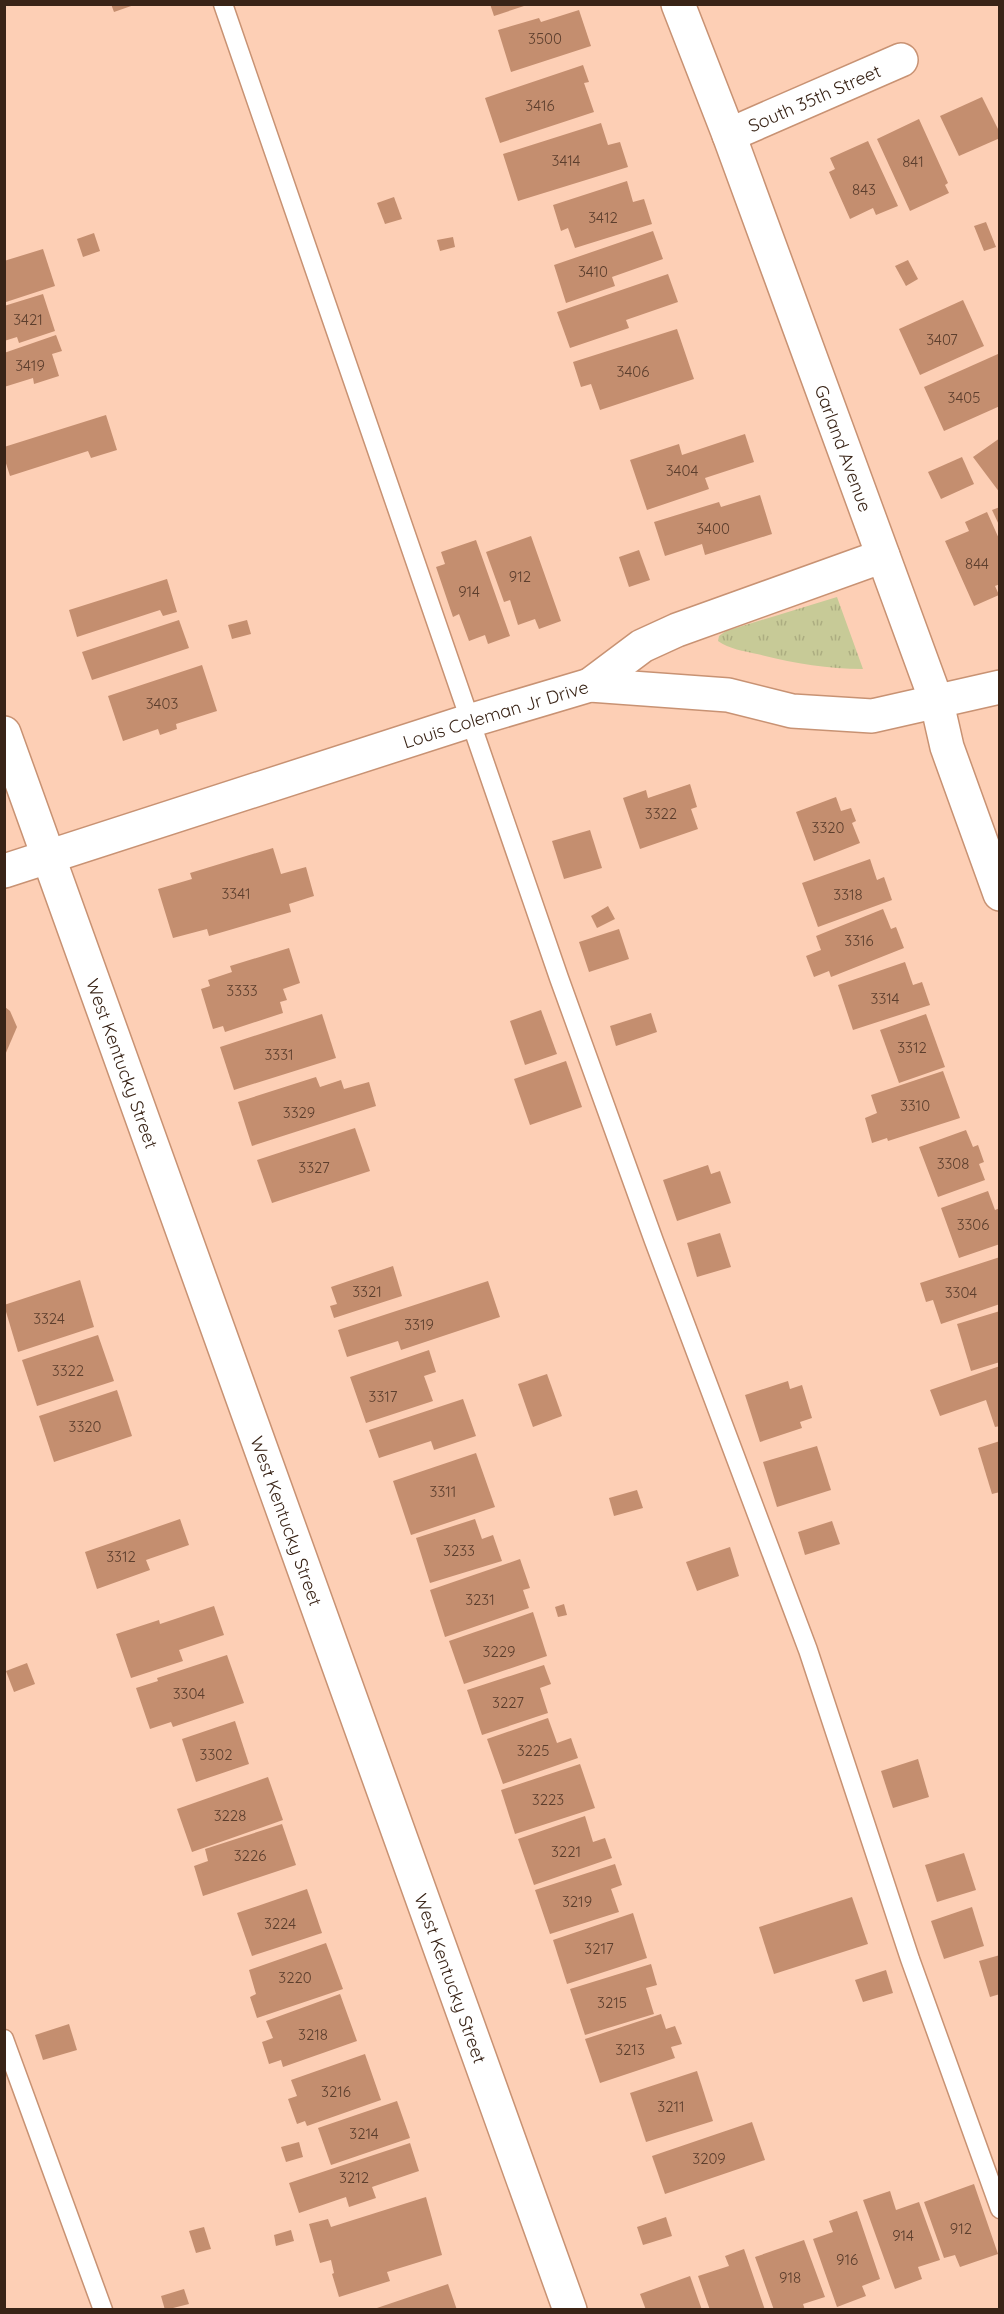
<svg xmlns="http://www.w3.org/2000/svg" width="1004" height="2314" font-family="Quicksand,sans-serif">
	<defs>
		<pattern id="grass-tufts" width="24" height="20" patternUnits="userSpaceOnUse" patternTransform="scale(1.5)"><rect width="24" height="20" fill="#c7ca97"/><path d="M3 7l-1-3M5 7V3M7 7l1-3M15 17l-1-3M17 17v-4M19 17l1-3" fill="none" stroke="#acad81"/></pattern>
	</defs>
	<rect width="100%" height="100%" fill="#fdcfb5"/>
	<path fill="url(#grass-tufts)" d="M 837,597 L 863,669 C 826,669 793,663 757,654 C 744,651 729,649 718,641 L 719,636 L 726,631 Z"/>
	<g fill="#c48e6f">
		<path d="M 111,4 L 134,4 L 134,5 L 114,12 Z"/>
		<path d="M 490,4 L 527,4 L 527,5 L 494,16 Z"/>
		<path d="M 579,10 L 591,46 L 511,72 L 498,30 L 539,18 L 541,22 Z"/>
		<path d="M 583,65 L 589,82 L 584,83 L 594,112 L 500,143 L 485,98 Z"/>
		<path d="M 982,97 L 1000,133 L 1000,138 L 959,156 L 940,116 Z"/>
		<path d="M 919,119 L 948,183 L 945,185 L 949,193 L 910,211 L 877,139 Z"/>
		<path d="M 601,123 L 608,145 L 620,142 L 628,167 L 518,201 L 503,154 Z"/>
		<path d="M 868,141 L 898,206 L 876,215 L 873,208 L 850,219 L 829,172 L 835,169 L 830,158 Z"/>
		<path d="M 627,181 L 633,202 L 644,199 L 652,224 L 575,248 L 568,228 L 561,231 L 553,205 Z"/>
		<path d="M 394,197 L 402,219 L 385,224 L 377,203 Z"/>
		<path d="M 986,222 L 996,247 L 984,251 L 974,226 Z"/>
		<path d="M 653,231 L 663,259 L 612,277 L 615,286 L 566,303 L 554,265 Z"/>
		<path d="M 94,233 L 100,251 L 83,257 L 77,239 Z"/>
		<path d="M 453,237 L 455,247 L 440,251 L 437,240 Z"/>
		<path d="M 43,249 L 55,286 L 6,302 L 4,261 Z"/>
		<path d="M 908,260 L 918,279 L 906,286 L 895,266 Z"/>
		<path d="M 668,274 L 678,302 L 626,320 L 629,328 L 570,348 L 557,312 Z"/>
		<path d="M 43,294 L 55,331 L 19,343 L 17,337 L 4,341 L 4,306 Z"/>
		<path d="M 963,300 L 984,346 L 920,375 L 899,329 Z"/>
		<path d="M 677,329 L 694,379 L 600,410 L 591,384 L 581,387 L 573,362 Z"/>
		<path d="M 56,335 L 62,351 L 52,354 L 59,376 L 34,384 L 33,378 L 4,387 L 4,353 Z"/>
		<path d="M 998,354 L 1000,358 L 1000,406 L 944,431 L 924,387 Z"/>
		<path d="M 106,415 L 117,450 L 91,458 L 88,451 L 10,476 L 4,457 L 4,447 Z"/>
		<path d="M 745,434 L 754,462 L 705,478 L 709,489 L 647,510 L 630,460 L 679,444 L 682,455 Z"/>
		<path d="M 1000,438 L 1000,493 L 973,457 Z"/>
		<path d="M 962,457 L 974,484 L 941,499 L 928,472 Z"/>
		<path d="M 760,495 L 772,534 L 705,555 L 702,544 L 665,556 L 654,522 L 719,502 L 721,507 Z"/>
		<path d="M 1000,507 L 1000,527 L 992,510 Z"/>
		<path d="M 987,512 L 1000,541 L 1000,584 L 995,586 L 999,595 L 974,606 L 945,541 L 969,531 L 965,522 Z"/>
		<path d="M 531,536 L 561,621 L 539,629 L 535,619 L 518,625 L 510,600 L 504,602 L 486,552 Z"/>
		<path d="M 476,540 L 510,636 L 488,644 L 485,635 L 469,641 L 459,614 L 453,617 L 436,567 L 445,564 L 441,552 Z"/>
		<path d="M 639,550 L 650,580 L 629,587 L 619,557 Z"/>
		<path d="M 167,579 L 177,612 L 163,616 L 160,610 L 77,637 L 69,610 Z"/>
		<path d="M 179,620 L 189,648 L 92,680 L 82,652 Z"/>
		<path d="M 247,620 L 251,634 L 232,639 L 228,625 Z"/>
		<path d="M 202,665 L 217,711 L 176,724 L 177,729 L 160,735 L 158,729 L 123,741 L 108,696 Z"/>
		<path d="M 690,784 L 697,807 L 691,809 L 698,829 L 640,849 L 623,798 L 646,790 L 648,798 Z"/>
		<path d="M 836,797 L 841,811 L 851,808 L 856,821 L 852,823 L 860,843 L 814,861 L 796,812 Z"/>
		<path d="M 590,830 L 602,868 L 564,879 L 552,841 Z"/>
		<path d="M 273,848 L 281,874 L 306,867 L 314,896 L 289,904 L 291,912 L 209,936 L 207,929 L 173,938 L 158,889 L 192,879 L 190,873 Z"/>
		<path d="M 870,859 L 877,880 L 884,877 L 892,900 L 818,927 L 802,883 Z"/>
		<path d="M 608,906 L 615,919 L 597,928 L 591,916 Z"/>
		<path d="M 883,909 L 891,929 L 896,927 L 904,948 L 831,977 L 829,971 L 814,977 L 806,956 L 821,950 L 816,936 Z"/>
		<path d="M 619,929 L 629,959 L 589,972 L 579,942 Z"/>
		<path d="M 289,948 L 300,983 L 283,989 L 287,1000 L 280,1002 L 283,1013 L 225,1032 L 223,1026 L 213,1029 L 201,989 L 210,986 L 208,980 L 232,972 L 230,966 Z"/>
		<path d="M 905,962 L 913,985 L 922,982 L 930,1005 L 853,1030 L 838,985 Z"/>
		<path d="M 5,1007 L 10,1011 L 17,1027 L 5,1055 Z"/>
		<path d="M 541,1010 L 557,1054 L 525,1065 L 510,1021 Z"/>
		<path d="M 651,1013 L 657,1032 L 616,1046 L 610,1026 Z"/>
		<path d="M 322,1014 L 336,1058 L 234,1090 L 220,1047 Z"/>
		<path d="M 926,1014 L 945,1067 L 899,1083 L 880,1030 Z"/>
		<path d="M 566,1061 L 582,1107 L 530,1125 L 514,1079 Z"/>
		<path d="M 943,1071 L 960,1118 L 888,1141 L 887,1138 L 872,1143 L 865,1118 L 877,1113 L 871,1095 Z"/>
		<path d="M 316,1077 L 320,1087 L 341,1080 L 344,1089 L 369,1082 L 376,1106 L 252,1146 L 238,1102 Z"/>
		<path d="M 355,1128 L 370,1171 L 272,1203 L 257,1160 Z"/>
		<path d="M 966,1130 L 973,1147 L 978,1145 L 984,1162 L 979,1164 L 985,1180 L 938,1197 L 919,1147 Z"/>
		<path d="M 708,1165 L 711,1174 L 720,1171 L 731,1203 L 677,1221 L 663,1180 Z"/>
		<path d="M 988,1191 L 995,1210 L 1000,1208 L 1000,1244 L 959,1258 L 941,1208 Z"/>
		<path d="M 720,1233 L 731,1267 L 697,1277 L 687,1243 Z"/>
		<path d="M 1000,1257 L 1000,1304 L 941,1324 L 933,1300 L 926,1302 L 920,1283 Z"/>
		<path d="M 393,1266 L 402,1296 L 334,1318 L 330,1306 L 337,1304 L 331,1287 Z"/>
		<path d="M 80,1280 L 94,1327 L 18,1352 L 4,1305 Z"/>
		<path d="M 488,1281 L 500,1317 L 401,1350 L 398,1341 L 347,1357 L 338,1330 Z"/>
		<path d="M 1000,1311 L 1000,1362 L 971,1371 L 957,1324 Z"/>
		<path d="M 98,1335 L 114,1381 L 37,1406 L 22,1360 Z"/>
		<path d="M 429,1350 L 436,1372 L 424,1376 L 433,1401 L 366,1423 L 350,1377 Z"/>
		<path d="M 1000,1366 L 1000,1426 L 995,1427 L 986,1400 L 940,1416 L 930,1390 Z"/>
		<path d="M 547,1374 L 562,1416 L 533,1427 L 518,1384 Z"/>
		<path d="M 788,1381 L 790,1389 L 802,1385 L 812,1418 L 800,1422 L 802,1428 L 760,1442 L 745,1395 Z"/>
		<path d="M 117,1390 L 132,1436 L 54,1462 L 39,1416 Z"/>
		<path d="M 463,1399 L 476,1436 L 434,1450 L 431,1441 L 379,1458 L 369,1430 Z"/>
		<path d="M 1000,1441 L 1000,1492 L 992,1494 L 978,1448 Z"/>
		<path d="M 817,1446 L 831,1490 L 777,1507 L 763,1462 Z"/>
		<path d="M 476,1453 L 495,1507 L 411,1535 L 393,1481 Z"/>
		<path d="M 637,1490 L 643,1508 L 614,1516 L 609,1498 Z"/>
		<path d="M 180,1519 L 189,1545 L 146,1560 L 150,1570 L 97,1589 L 85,1552 Z"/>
		<path d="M 475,1519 L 482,1539 L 493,1535 L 502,1561 L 430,1583 L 416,1538 Z"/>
		<path d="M 832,1521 L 840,1544 L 805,1555 L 798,1532 Z"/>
		<path d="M 730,1547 L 739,1576 L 697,1591 L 686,1562 Z"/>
		<path d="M 520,1559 L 530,1588 L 523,1590 L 529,1608 L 445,1637 L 430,1590 Z"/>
		<path d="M 564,1604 L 567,1615 L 558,1617 L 555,1607 Z"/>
		<path d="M 214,1606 L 224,1635 L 179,1650 L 183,1661 L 131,1678 L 116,1634 L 159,1620 L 160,1624 Z"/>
		<path d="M 533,1612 L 547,1656 L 464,1684 L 449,1641 Z"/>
		<path d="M 227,1655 L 244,1703 L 173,1727 L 171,1722 L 150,1729 L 136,1688 L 158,1681 L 157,1678 Z"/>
		<path d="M 27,1663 L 35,1684 L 14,1692 L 6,1671 Z"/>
		<path d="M 544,1665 L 551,1684 L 540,1688 L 548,1713 L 482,1735 L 467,1690 Z"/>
		<path d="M 548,1718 L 557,1743 L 571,1738 L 578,1758 L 503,1784 L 487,1739 Z"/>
		<path d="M 235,1721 L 249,1764 L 196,1782 L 182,1739 Z"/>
		<path d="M 918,1759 L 929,1797 L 893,1808 L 881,1771 Z"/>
		<path d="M 580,1764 L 595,1808 L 515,1834 L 501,1790 Z"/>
		<path d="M 268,1777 L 283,1820 L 192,1852 L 177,1809 Z"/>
		<path d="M 585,1816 L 593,1842 L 605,1838 L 612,1858 L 534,1885 L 518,1839 Z"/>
		<path d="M 282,1824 L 296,1865 L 203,1896 L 194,1866 L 208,1861 L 205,1849 Z"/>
		<path d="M 964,1853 L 976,1890 L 937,1902 L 925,1865 Z"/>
		<path d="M 615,1864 L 622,1885 L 611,1889 L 619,1912 L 550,1934 L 535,1890 Z"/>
		<path d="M 307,1889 L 322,1933 L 252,1956 L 237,1913 Z"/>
		<path d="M 852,1897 L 868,1944 L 774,1974 L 759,1927 Z"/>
		<path d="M 972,1907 L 984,1946 L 944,1959 L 931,1921 Z"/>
		<path d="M 633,1913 L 647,1958 L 567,1984 L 553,1940 Z"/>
		<path d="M 326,1943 L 343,1989 L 257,2018 L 250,1997 L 256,1994 L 249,1970 Z"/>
		<path d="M 1000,1955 L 1000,1994 L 990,1997 L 979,1961 Z"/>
		<path d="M 651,1964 L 657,1985 L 646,1988 L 654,2014 L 585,2035 L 570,1989 Z"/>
		<path d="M 886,1970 L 893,1993 L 863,2002 L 855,1980 Z"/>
		<path d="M 340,1994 L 357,2041 L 283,2067 L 281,2060 L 269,2064 L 262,2042 L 273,2038 L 266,2021 Z"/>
		<path d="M 661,2014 L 666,2029 L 675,2026 L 682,2044 L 671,2047 L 675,2058 L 600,2083 L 585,2039 Z"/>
		<path d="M 69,2024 L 77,2050 L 43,2060 L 35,2035 Z"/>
		<path d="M 365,2054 L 381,2100 L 307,2126 L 305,2121 L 297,2124 L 288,2099 L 297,2096 L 291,2080 Z"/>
		<path d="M 697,2071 L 713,2121 L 646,2142 L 630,2093 Z"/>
		<path d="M 397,2101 L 410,2138 L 331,2165 L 318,2128 Z"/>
		<path d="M 752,2122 L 765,2160 L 665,2194 L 652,2156 Z"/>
		<path d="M 299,2142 L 303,2157 L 286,2162 L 281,2147 Z"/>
		<path d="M 410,2143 L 419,2171 L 372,2187 L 376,2198 L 349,2207 L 346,2197 L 299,2213 L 289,2183 Z"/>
		<path d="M 974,2184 L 998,2254 L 960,2267 L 955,2255 L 944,2258 L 924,2202 Z"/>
		<path d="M 890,2191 L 896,2210 L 919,2202 L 940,2260 L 918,2267 L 922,2279 L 895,2289 L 863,2200 Z"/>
		<path d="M 426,2197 L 442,2255 L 387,2272 L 390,2281 L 339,2297 L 332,2274 L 334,2273 L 331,2260 L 320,2263 L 309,2224 L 328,2219 L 331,2227 Z"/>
		<path d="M 857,2211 L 880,2279 L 862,2286 L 866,2296 L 837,2307 L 813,2239 L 833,2232 L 829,2221 Z"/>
		<path d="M 666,2217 L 672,2236 L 643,2245 L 637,2227 Z"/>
		<path d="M 204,2227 L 211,2249 L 196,2253 L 189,2231 Z"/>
		<path d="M 291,2230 L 294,2241 L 276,2246 L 274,2235 Z"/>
		<path d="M 804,2240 L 825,2297 L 803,2304 L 805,2310 L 774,2310 L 755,2257 Z"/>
		<path d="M 744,2249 L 765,2310 L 710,2310 L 698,2276 L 729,2266 L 725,2256 Z"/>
		<path d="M 690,2276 L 702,2310 L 646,2310 L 640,2294 Z"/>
		<path d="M 448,2284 L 457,2310 L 374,2310 L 374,2309 Z"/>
		<path d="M 184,2289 L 189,2304 L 165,2310 L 161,2296 Z"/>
	</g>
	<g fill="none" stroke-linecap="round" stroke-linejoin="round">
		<defs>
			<g id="lane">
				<path d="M 223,4 L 559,978 L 654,1241 L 808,1650 L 910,1959 L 1000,2209"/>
				<path d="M 4,2039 L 103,2310"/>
			</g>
			<g id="street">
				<path id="s1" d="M 678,4 L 729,135 L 937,703 L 947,747 L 1000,894"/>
				<path id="s2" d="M 729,135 L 901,60"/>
				<path d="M 590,685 L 642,646 L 677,630 L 883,556"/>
				<path id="s3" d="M 4,733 L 570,2310"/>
				<path id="s4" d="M 4,871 L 469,721 L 590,685 L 728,695 L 792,711 L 872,716 L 1000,687"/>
			</g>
		</defs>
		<use href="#lane" stroke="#c89273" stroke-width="21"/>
		<use href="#street" stroke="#c89273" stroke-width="36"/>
		<use href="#lane" stroke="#fff" stroke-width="18"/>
		<use href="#street" stroke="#fff" stroke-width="33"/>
	</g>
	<g text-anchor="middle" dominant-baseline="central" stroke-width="6" stroke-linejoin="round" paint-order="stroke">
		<g font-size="15" fill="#5c3e2d">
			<text x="545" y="38">3500</text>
			<text x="540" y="105">3416</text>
			<text x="566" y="160">3414</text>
			<text x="913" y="161">841</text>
			<text x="864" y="189">843</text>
			<text x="603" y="217">3412</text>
			<text x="593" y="271">3410</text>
			<text x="28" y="319">3421</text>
			<text x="942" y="339">3407</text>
			<text x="30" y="365">3419</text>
			<text x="633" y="371">3406</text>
			<text x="964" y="397">3405</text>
			<text x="682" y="470">3404</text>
			<text x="713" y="528">3400</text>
			<text x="977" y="563">844</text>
			<text x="520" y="576">912</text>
			<text x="469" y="591">914</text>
			<text x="162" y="703">3403</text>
			<text x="661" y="813">3322</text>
			<text x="828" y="827">3320</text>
			<text x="236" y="893">3341</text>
			<text x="848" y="894">3318</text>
			<text x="859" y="940">3316</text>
			<text x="242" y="990">3333</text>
			<text x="885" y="998">3314</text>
			<text x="912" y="1047">3312</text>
			<text x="279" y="1054">3331</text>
			<text x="915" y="1105">3310</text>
			<text x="299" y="1112">3329</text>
			<text x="953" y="1163">3308</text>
			<text x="314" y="1167">3327</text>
			<text x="973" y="1224">3306</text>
			<text x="367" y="1291">3321</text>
			<text x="961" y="1292">3304</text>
			<text x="49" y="1318">3324</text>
			<text x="419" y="1324">3319</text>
			<text x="68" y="1370">3322</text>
			<text x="383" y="1396">3317</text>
			<text x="85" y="1426">3320</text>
			<text x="443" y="1491">3311</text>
			<text x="459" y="1550">3233</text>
			<text x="121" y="1556">3312</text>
			<text x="480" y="1599">3231</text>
			<text x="499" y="1651">3229</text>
			<text x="189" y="1693">3304</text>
			<text x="508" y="1702">3227</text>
			<text x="533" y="1750">3225</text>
			<text x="216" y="1754">3302</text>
			<text x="548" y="1799">3223</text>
			<text x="230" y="1815">3228</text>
			<text x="566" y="1851">3221</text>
			<text x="250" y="1855">3226</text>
			<text x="577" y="1901">3219</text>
			<text x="280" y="1923">3224</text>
			<text x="599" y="1948">3217</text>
			<text x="295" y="1977">3220</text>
			<text x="612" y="2002">3215</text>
			<text x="313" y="2034">3218</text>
			<text x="630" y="2049">3213</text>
			<text x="336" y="2091">3216</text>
			<text x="671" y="2106">3211</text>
			<text x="364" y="2133">3214</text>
			<text x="709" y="2158">3209</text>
			<text x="354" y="2177">3212</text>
			<text x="961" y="2228">912</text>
			<text x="903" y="2235">914</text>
			<text x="847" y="2259">916</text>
			<text x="790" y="2277">918</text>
		</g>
		<g font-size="18" fill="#392417" stroke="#fdcfb5">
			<text stroke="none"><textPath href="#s2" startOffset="93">South 35th Street</textPath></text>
			<text stroke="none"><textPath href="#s1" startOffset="474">Garland Avenue</textPath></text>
			<text stroke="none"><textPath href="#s4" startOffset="516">Louis Coleman Jr Drive</textPath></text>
			<text stroke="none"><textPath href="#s3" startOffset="351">West Kentucky Street</textPath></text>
			<text stroke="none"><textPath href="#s3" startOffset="837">West Kentucky Street</textPath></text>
			<text stroke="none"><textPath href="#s3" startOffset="1323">West Kentucky Street</textPath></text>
		</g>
	</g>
	<rect width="1004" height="2314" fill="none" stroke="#392417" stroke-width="12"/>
</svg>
